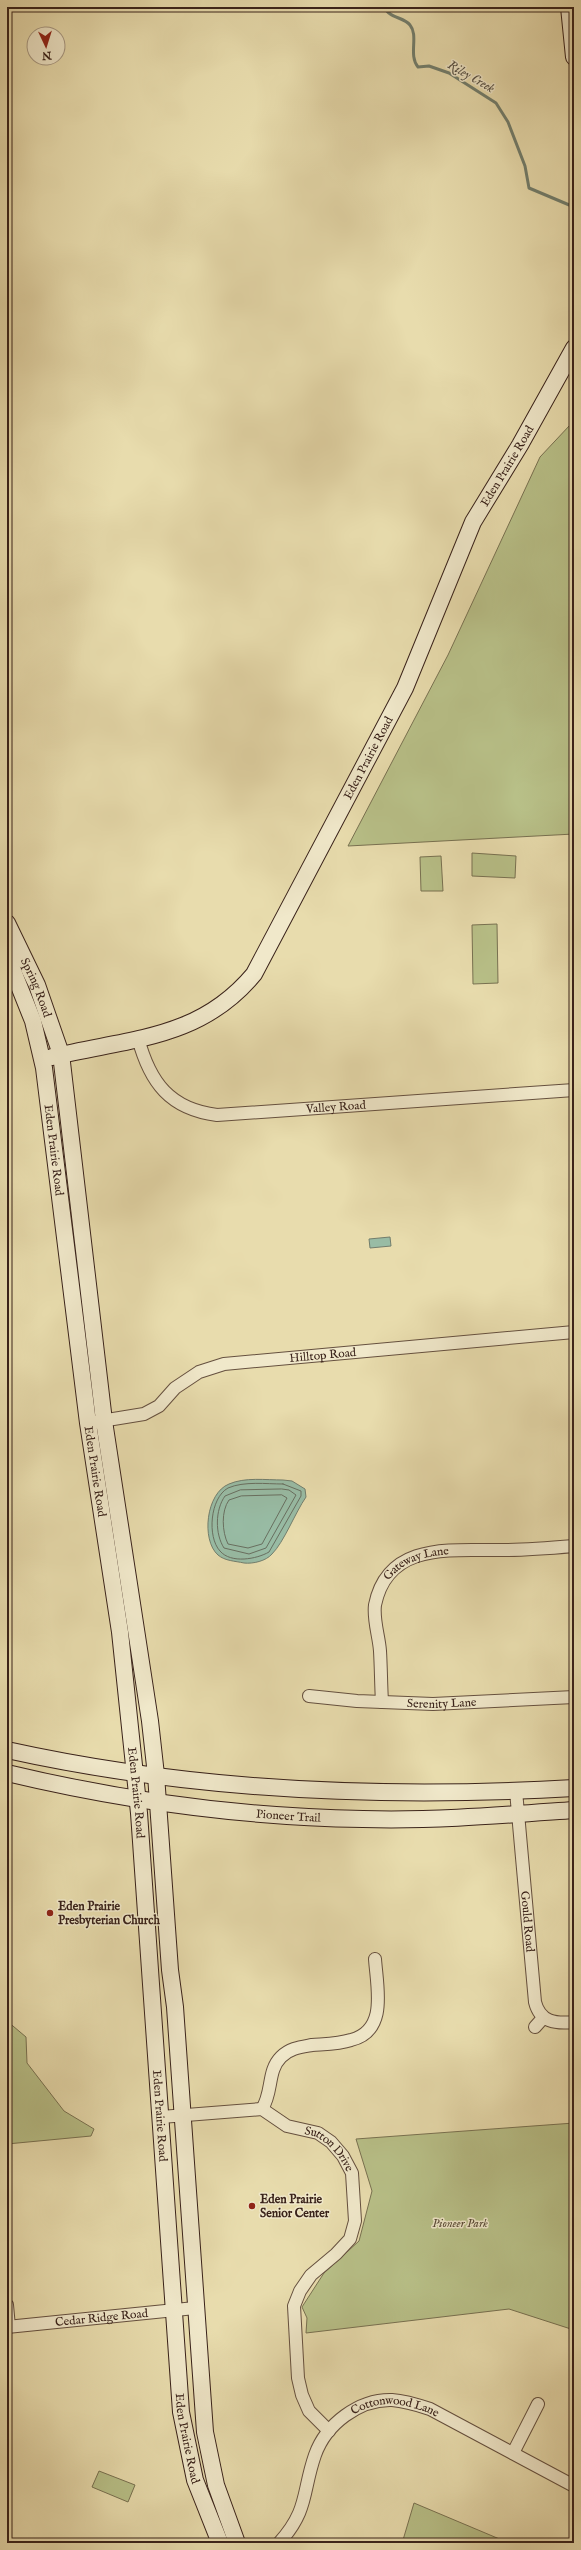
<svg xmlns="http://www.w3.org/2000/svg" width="581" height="2550" font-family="'IM FELL English',serif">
	<rect width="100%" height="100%" fill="#e8dcad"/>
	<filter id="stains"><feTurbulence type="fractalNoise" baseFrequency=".005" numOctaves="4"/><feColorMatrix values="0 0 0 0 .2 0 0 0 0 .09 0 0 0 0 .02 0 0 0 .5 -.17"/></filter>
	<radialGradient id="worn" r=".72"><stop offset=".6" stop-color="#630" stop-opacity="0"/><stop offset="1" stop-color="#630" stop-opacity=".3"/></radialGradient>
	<g fill="#b8c088" stroke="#787151">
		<path d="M 574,391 L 574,834 L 348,846 L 448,655 L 540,457 L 570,425 Z"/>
		<path d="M 472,853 L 516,856 L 515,878 L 472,876 Z"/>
		<path d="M 441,856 L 443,891 L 421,891 L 420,857 Z"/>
		<path d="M 497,924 L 498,983 L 473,984 L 472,925 Z"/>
		<path d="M 7,2021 L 26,2037 L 27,2063 L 64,2111 L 94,2129 L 91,2136 L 7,2144 Z"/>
		<path d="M 574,2123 L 574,2330 L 509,2309 L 306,2333 L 307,2318 L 302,2307 L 324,2273 L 359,2241 L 372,2191 L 356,2139 Z"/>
		<path d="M 99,2471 L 135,2485 L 128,2502 L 92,2487 Z"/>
		<path d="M 414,2503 L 509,2543 L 397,2543 L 403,2540 Z"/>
	</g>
	<g fill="#98bca5" stroke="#727e6d">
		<path d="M 390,1237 L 391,1246 L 370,1248 L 369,1239 Z"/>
		<path d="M 283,1480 L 292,1481 L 305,1489 L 306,1497 C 295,1513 284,1542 272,1554 C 266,1561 253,1564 244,1563 C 235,1561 225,1561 218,1555 C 201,1540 206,1493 229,1484 C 245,1477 266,1480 283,1480 Z"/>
	</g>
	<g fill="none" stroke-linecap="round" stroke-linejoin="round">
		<g stroke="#686f60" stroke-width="1">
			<path d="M 283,1484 L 301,1491 L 301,1496 L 269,1552 C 257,1559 231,1564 220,1551 C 207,1537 210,1498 228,1488 C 244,1481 266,1484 283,1484 Z"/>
			<path d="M 282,1489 L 289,1490 L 296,1495 L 266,1548 L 249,1554 L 224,1548 C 215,1534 215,1510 225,1496 L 240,1490 Z"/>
			<path d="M 282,1495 L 287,1498 L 262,1544 L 248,1548 L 228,1544 C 222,1532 221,1511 229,1500 L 241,1496 Z"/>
		</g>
		<path stroke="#727e6d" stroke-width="3" d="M 385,7 C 388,18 404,17 410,25 C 419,36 408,55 418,67 L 429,66 L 449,73 L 496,103 L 508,122 L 525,166 L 529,188 L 574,207"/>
		<defs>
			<g id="street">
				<path id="s1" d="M 138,1038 C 150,1083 170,1109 217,1115 L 574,1090"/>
				<path id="s2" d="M 95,1422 L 144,1414 L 159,1406 L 175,1388 L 199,1372 L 224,1364 L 574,1332"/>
				<path id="s3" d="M 309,1696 L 357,1701 L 433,1704 L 574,1697"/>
				<path id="s4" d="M 382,1702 C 381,1685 381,1668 380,1651 C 379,1636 373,1620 375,1605 C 388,1540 455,1551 504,1550 C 527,1550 551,1548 574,1546"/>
				<path id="s5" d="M 516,1791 L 535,2002 C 540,2022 555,2024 574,2022"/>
				<path d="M 535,2027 L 543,2018"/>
				<path d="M 262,2109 C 273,2092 267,2071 281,2057 C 290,2048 301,2047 312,2045 C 325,2044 339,2044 351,2040 C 388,2031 377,1988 375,1959"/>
				<path id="s6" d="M 161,2117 L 262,2109 L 287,2126 L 318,2133 L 331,2142 L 343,2156 L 352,2173 L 355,2221 L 350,2239 L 336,2254 L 311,2275 L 300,2291 L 294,2306 L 298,2378 L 302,2395 L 309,2411 L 329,2431"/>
				<path d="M 7,2305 L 9,2327"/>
				<path id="s7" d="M 7,2327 L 195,2308"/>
				<path d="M 513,2453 L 538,2404"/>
				<path id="s8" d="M 279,2543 C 309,2510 302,2492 315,2455 C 326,2424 359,2399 392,2400 C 406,2401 418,2405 430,2409 L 574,2486"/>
			</g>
			<g id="secondary">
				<path d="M 569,7 L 574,57"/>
				<path id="s9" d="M 7,923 L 37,985 L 61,1054 L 104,1421 L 150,1721 L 156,1775 L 170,1970 L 175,2007 L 205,2432 L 216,2485 L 237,2543"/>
				<path id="s10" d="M 7,956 L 33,1021 L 44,1068 L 88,1423 L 120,1632 L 139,1813 L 181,2412 L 195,2480 L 220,2543"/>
				<path id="s11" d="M 52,1057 C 130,1038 199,1040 254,974 L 405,688 L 473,522 L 520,445 L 574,348"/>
				<path d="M 7,1750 C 192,1791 385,1799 574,1788"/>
				<path id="s12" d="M 7,1773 C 124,1801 243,1817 363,1819 C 433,1821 504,1815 574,1810"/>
			</g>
		</defs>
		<use href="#street" stroke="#65503f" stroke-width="14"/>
		<use href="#secondary" stroke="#39221a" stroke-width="18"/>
		<use href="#street" stroke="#f0e8ca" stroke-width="12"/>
		<use href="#secondary" stroke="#f0e8ca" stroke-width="16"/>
	</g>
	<g fill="#8f2418" stroke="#f0e8ca" stroke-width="1.5">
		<circle cx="50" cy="1913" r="4"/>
		<circle cx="252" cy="2206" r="4"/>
	</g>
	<g text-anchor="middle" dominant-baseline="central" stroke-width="3" stroke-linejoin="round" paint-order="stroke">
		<g font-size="12" fill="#39221a" stroke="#f0e8ca">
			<text stroke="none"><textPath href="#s11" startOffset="792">Eden Prairie Road</textPath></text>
			<text stroke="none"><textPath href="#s11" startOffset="468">Eden Prairie Road</textPath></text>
			<text stroke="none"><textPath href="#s9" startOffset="71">Spring Road</textPath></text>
			<text stroke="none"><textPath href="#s1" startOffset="238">Valley Road</textPath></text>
			<text stroke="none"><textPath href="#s10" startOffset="201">Eden Prairie Road</textPath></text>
			<text stroke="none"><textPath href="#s2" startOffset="245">Hilltop Road</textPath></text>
			<text stroke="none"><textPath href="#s10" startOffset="525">Eden Prairie Road</textPath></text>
			<text stroke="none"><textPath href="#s4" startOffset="162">Gateway Lane</textPath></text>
			<text stroke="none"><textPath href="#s3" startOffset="133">Serenity Lane</textPath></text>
			<text stroke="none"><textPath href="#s10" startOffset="849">Eden Prairie Road</textPath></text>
			<text stroke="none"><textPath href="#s12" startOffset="285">Pioneer Trail</textPath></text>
			<text stroke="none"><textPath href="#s5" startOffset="131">Gould Road</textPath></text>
			<text stroke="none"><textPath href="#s10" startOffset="1173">Eden Prairie Road</textPath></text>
			<text stroke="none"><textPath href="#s6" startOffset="182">Sutton Drive</textPath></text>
			<text stroke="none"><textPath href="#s7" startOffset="95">Cedar Ridge Road</textPath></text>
			<text stroke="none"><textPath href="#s8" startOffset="200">Cottonwood Lane</textPath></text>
			<text stroke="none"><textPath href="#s10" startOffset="1497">Eden Prairie Road</textPath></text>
		</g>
		<g font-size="12" font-weight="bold" fill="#39221a" stroke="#f0e8ca" text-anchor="start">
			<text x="58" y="1906">Eden Prairie<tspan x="58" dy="14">Presbyterian Church</tspan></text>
			<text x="260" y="2199">Eden Prairie<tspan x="260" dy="14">Senior Center</tspan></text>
		</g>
		<g font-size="12" font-style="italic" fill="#594a36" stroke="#f0e8ca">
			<text x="460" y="2223">Pioneer Park</text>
		</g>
		<g font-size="13" font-style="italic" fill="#565044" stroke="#f0e8ca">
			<text transform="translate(471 77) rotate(30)">Riley Creek</text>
		</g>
	</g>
	<rect width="581" height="2550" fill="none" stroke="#e8dcad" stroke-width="24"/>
	<rect x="8" y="8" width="565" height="2534" fill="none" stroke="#39221a" stroke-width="2"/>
	<rect x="12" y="12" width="557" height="2526" fill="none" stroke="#39221a"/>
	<g transform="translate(46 46) rotate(176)"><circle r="19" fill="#f0e8ca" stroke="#a79984"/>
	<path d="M0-3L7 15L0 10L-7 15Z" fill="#8f2418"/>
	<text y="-6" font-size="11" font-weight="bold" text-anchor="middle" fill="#39221a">N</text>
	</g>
	<rect width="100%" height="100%" filter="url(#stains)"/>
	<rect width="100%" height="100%" fill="url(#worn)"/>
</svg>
